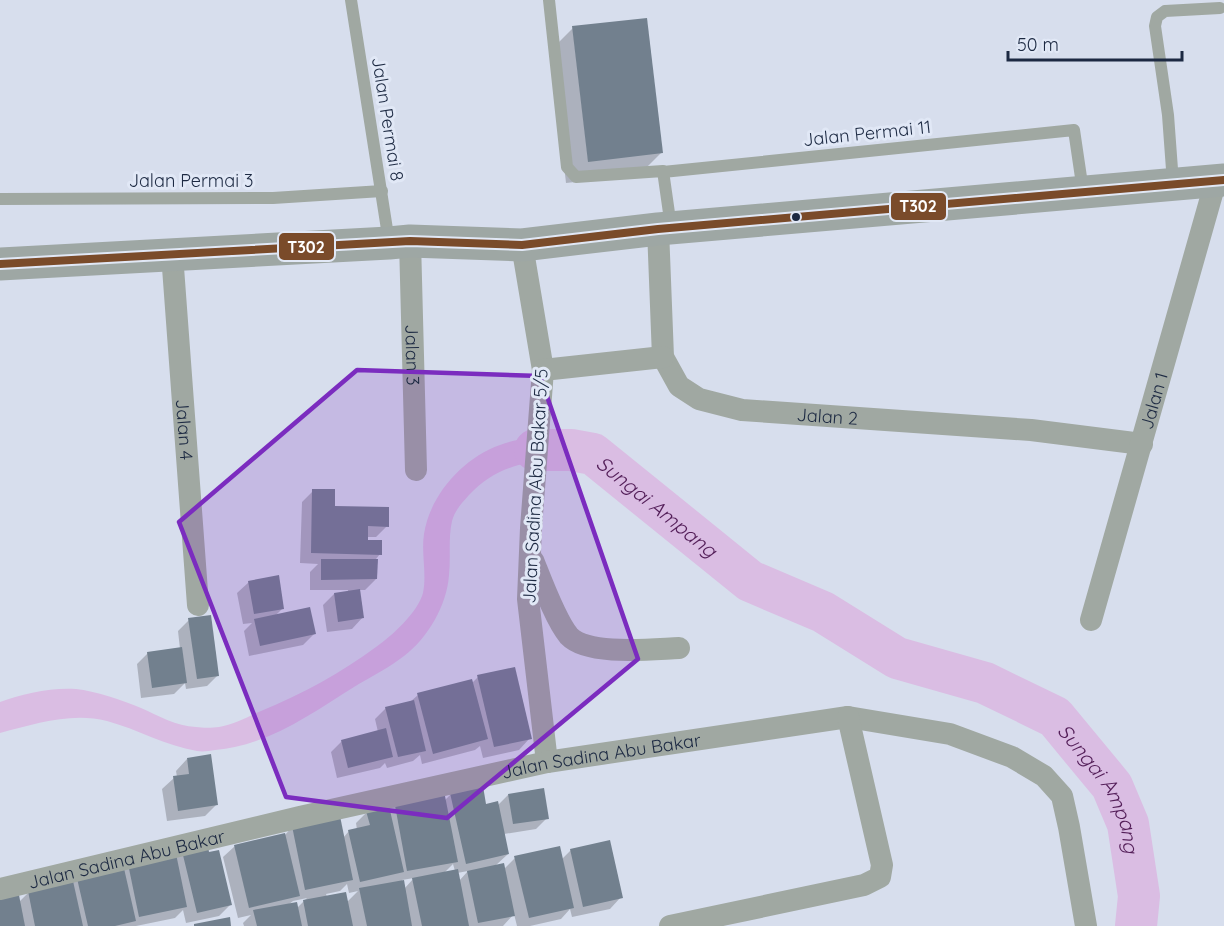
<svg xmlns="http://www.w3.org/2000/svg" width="1224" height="926" font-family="Quicksand,sans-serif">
	<rect width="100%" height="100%" fill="#d7deed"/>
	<path fill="#dabde3" d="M 554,437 L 585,442 L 595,446 L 591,463 C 545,459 503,458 469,495 C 462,503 455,510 452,521 C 448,539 451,557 449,575 C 447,605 428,638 404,656 C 389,668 370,677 354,687 C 311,714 267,746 215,750 C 209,751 203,752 197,751 C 166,746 137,729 107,721 C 71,712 35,724 0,733 L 0,702 C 21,694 53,687 76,689 C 95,691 122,700 141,708 C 159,716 176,726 196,727 C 203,728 212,728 219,727 C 233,725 248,717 261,711 C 302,694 341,673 376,647 C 392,636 418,612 423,593 C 427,574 421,553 424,534 C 430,495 463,458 500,445 C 517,438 536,438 554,437 Z"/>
	<g fill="#0003" fill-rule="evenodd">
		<path d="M 573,28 L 661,153 L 639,175 L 566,183 L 551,50 Z"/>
		<path d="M 313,491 L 333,507 L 387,526 L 376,537 L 366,537 L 366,541 L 380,554 L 376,559 L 376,579 L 365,590 L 359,590 L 363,617 L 352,629 L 327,632 L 323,605 L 334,594 L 348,592 L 348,590 L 310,590 L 310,572 L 318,564 L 300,563 L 302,502 Z"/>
		<path d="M 249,582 L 283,608 L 275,616 L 314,634 L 303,645 L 249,656 L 244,631 L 252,623 L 243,624 L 237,593 Z"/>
		<path d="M 189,620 L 218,675 L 207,686 L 186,689 L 185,683 L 174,694 L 141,698 L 137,664 L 148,653 L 180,649 L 178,631 Z"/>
		<path d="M 478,677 L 530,738 L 519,750 L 483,758 L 480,746 L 475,750 L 422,764 L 420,755 L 413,761 L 387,768 L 385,763 L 380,768 L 337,778 L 331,752 L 342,741 L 378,732 L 375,719 L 386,708 L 410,702 L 418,695 L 472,683 Z"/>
		<path d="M 187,759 L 216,805 L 205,816 L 167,821 L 162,789 L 174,778 L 177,777 L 176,771 Z"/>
		<path d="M 451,794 L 485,805 L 497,806 L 508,795 L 547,818 L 536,829 L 504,834 L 508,854 L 495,866 L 504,869 L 515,858 L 561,860 L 571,850 L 621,897 L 610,909 L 572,917 L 570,909 L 561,919 L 530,926 L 517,926 L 514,914 L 503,926 L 244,926 L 243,923 L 251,915 L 238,918 L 223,857 L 235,846 L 285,835 L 292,827 L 343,838 L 349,831 L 357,830 L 356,823 L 367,812 L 389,807 L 444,801 ZM 453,864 L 455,871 L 444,873 ZM 468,871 L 459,881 L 457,873 ZM 414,878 L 404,889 L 402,880 ZM 347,884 L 349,893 L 358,891 L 346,903 L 327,897 L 326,894 L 340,891 ZM 307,898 L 297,908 L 288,905 L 293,901 Z"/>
		<path d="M 182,848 L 230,905 L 219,916 L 186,923 L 183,910 L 175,918 L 136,926 L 0,926 L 19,902 L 29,892 Z"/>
	</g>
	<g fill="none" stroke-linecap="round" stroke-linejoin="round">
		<path stroke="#dabde3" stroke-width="42" id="s1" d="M 535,450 L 571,450 L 593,454 L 750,581 L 823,612 L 897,658 L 985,683 L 1055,717 L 1112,786 L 1128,824 L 1139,896 L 1136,926"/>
	</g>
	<g fill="#72808e">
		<path d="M 647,18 L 663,153 L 588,162 L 572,26 Z"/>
		<path d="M 312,489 L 335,489 L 335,506 L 389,507 L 389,527 L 368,526 L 368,540 L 382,540 L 382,555 L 311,553 Z"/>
		<path d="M 321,559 L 378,559 L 377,579 L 321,580 Z"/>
		<path d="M 279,575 L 284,609 L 254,614 L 248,581 Z"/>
		<path d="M 360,589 L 364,618 L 338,622 L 334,593 Z"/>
		<path d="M 310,607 L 316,634 L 260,646 L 254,619 Z"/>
		<path d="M 211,615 L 219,676 L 197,679 L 188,618 Z"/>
		<path d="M 182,647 L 187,683 L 152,688 L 147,652 Z"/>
		<path d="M 515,667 L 532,739 L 494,747 L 477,675 Z"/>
		<path d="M 472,679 L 488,739 L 433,754 L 417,693 Z"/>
		<path d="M 414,700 L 426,751 L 398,757 L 385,707 Z"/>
		<path d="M 386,728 L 393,757 L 348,768 L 341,740 Z"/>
		<path d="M 211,754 L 218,805 L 178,811 L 173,776 L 189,774 L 187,758 Z"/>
		<path d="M 483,786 L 486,804 L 498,801 L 509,854 L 466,864 L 450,793 Z"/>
		<path d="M 544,788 L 549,819 L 513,824 L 508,794 Z"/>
		<path d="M 444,791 L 458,862 L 407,871 L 394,800 Z"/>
		<path d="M 389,806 L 404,872 L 360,882 L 348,830 L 370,825 L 366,811 Z"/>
		<path d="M 340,816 L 353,880 L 305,890 L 292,826 Z"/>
		<path d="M 285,833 L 300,896 L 249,908 L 234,845 Z"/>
		<path d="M 610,840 L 623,898 L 583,907 L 570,849 Z"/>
		<path d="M 207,841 L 209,852 L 219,850 L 232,905 L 197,913 L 181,847 Z"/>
		<path d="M 560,846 L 574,908 L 529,918 L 514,856 Z"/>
		<path d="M 175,849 L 187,907 L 139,917 L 127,859 Z"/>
		<path d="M 504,863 L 515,916 L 478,923 L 467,871 Z"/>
		<path d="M 123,864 L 136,921 L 115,926 L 88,926 L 76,874 Z"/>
		<path d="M 458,869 L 469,926 L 422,926 L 412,878 Z"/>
		<path d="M 404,880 L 412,926 L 367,926 L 359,888 Z"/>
		<path d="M 73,881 L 83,926 L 35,926 L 28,891 Z"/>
		<path d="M 18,890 L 25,926 L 0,926 L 0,893 Z"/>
		<path d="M 346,892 L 353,926 L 308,926 L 303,900 Z"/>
		<path d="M 297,902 L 302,926 L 257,926 L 253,910 Z"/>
		<path d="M 230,917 L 231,926 L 194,926 L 194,924 Z"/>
	</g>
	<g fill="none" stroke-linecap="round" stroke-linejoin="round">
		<g stroke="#a0a8a2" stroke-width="12">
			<path d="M 351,0 L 389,242"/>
			<path d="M 549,0 L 567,167 L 576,177 L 663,171 L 671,227"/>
			<path d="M 663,172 L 1074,130 L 1083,191"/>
			<path d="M 1173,183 L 1168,115 L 1155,26 L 1157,17 L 1165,11 L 1220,8"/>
			<path d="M 0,199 L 273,198 L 382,191"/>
		</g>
		<g stroke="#a0a8a2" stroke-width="22">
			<path id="s2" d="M 658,229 L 663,357 L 679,386 L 699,399 L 742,410 L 1031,430 L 1142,444"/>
			<path id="s3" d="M 410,241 L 416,470"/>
			<path d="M 522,245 L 543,370 L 531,528 L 528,599 L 547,762"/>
			<path id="s4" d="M 172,254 L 198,605"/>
			<path d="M 543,370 L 663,357"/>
			<path d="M 533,560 C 541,580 556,621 569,636 C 588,656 652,649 679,648"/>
			<path id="s5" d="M 1091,620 L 1216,180"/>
			<path id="s6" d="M 0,889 L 300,817 L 547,762 L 848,717 L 950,734 L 1012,757 L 1044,776 L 1062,796 L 1069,827 L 1086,926"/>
			<path d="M 670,926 L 864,885 L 880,877 L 882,865 L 848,717"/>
		</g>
		<path stroke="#9ea7a4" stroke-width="33" d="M 0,264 L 389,243 L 410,241 L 522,245 L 658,229 L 1224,180"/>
		<defs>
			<path id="bus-1" d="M 0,264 L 410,241 L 522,245 L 658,229 L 1224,180"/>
		</defs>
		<use href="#bus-1" stroke="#e1e8f6" stroke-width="12"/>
		<use href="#bus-1" stroke="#7a4b2a" stroke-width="8"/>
	</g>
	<path fill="#7b2cbf" fill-opacity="0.2" stroke="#7b2cbf" stroke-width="4.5" stroke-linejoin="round" d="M 357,370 L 540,376 L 638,659 L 447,818 L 286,797 L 179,522 Z"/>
	<circle fill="#1c2942" stroke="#e1e8f6" stroke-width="2" cx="796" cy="217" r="5"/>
	<g text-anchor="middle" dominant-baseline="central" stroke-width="6" stroke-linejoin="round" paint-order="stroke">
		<g font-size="18" fill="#1c2942" stroke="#e1e8f6">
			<text transform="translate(388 119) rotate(81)">Jalan Permai 8</text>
			<text transform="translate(867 133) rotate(-6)">Jalan Permai 11</text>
			<text x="191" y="180">Jalan Permai 3</text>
			<text stroke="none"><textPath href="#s3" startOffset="114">Jalan 3</textPath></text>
			<text stroke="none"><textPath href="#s5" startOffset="228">Jalan 1</textPath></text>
			<text stroke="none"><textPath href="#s2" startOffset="315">Jalan 2</textPath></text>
			<text stroke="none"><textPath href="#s4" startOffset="176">Jalan 4</textPath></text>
			<text transform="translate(535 486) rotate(-87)">Jalan Sadina Abu Bakar 5/5</text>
			<text stroke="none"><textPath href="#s6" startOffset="616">Jalan Sadina Abu Bakar</textPath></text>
			<text stroke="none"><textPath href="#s6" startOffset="130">Jalan Sadina Abu Bakar</textPath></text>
		</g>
		<g font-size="20" font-style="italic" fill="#531e58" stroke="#e1e8f6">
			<text stroke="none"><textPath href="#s1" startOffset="141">Sungai Ampang</textPath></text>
			<text stroke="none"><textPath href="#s1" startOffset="682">Sungai Ampang</textPath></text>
		</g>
	</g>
	<g stroke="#e1e8f6" stroke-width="2">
		<rect x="890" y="192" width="57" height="29" rx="6" fill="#7a4b2a"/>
		<rect x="278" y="232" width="57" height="29" rx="6" fill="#7a4b2a"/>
	</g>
	<g font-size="16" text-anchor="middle" font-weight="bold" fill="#fff">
		<text x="918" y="212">T302</text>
		<text x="306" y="253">T302</text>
	</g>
	<path d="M1008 51v9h174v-9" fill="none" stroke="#1c2942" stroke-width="3"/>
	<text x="1017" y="51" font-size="18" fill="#1c2942" stroke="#e1e8f6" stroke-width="4.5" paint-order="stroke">50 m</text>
</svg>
